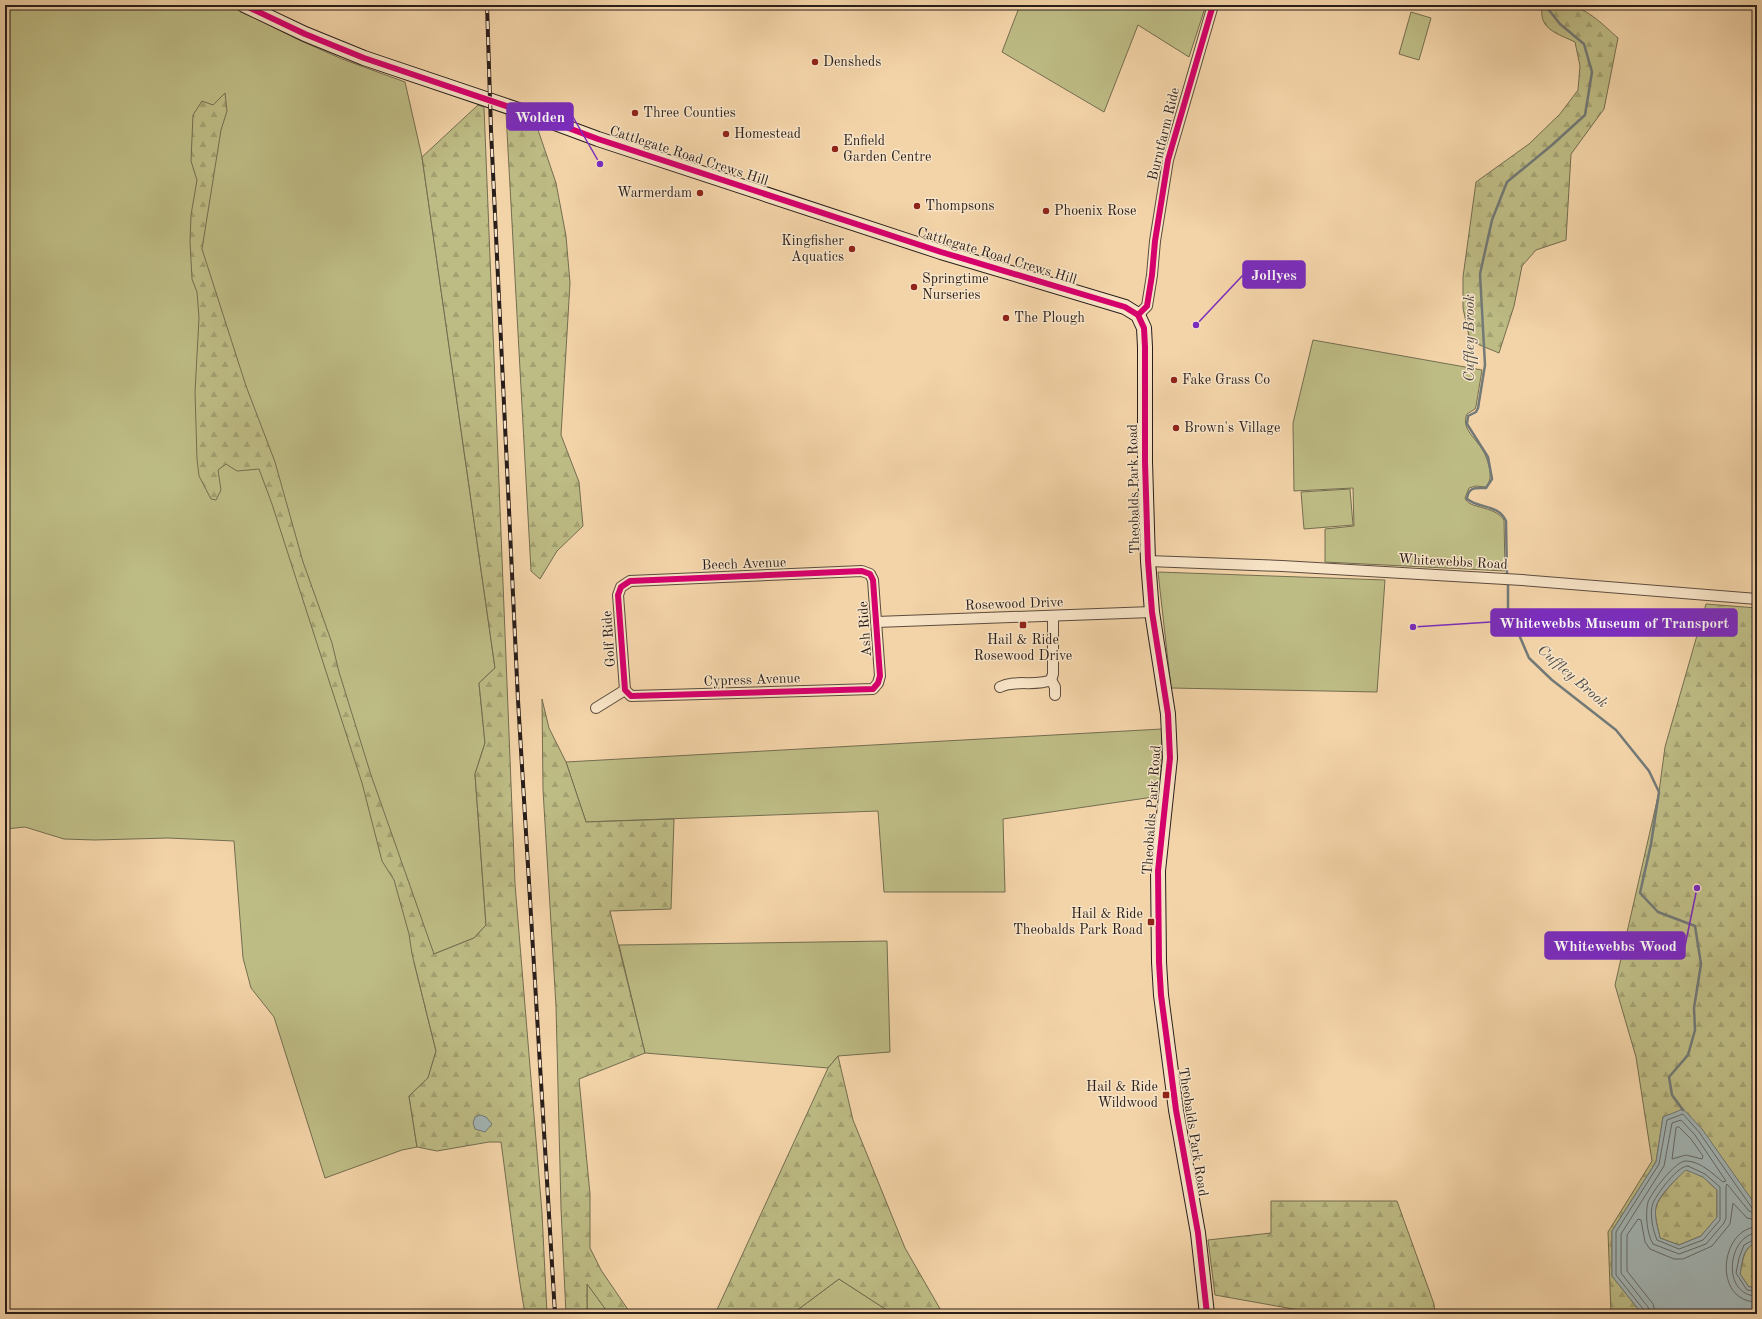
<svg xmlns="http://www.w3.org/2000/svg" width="1762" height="1319" font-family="'Old Standard TT',serif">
	<defs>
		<pattern id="forest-firs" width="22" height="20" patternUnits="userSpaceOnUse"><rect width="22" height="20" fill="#bebc85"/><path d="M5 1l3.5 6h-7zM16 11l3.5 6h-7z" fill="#a3a172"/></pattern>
	</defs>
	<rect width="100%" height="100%" fill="#f3d4a8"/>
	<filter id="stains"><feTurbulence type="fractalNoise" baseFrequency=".005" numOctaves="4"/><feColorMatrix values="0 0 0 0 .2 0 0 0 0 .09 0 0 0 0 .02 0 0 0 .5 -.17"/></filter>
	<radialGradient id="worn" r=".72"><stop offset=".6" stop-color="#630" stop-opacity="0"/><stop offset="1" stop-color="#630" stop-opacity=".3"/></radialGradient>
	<g fill="#bebc85" stroke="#746d50">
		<path d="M 5,5 L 230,5 L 297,39 L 342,59 L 405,82 L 422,157 L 495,668 L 479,683 L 485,743 L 475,774 L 486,925 L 474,938 L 414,962 L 436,1051 L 428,1078 L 409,1096 L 417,1147 L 402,1150 L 325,1178 L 274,1017 L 251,988 L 243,958 L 234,841 L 168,838 L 95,840 L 64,839 L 25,827 L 5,829 Z"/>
		<path d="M 1020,5 L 1206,5 L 1189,57 L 1138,25 L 1104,112 L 1002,52 Z"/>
		<path d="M 1411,12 L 1431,18 L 1419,60 L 1399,54 Z"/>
		<path d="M 1313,340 L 1482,370 L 1476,406 L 1475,409 L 1467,414 C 1460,429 1478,440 1484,452 C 1488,461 1495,480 1485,487 L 1476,486 L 1469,488 L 1465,498 C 1468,509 1494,505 1504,520 L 1505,571 L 1325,562 L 1325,529 L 1354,526 L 1353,488 L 1294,491 L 1293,423 Z"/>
		<path d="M 1350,489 L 1353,525 L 1304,529 L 1301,492 Z"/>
		<path d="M 1158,572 L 1385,580 L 1377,692 L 1171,688 Z"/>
		<path d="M 1162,729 L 1160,796 L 1003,819 L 1005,892 L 884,892 L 878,811 L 586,822 L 566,762 Z"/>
		<path d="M 887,941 L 890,1052 L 838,1056 L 828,1068 L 645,1053 L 619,945 Z"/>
		<path d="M 839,1279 L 893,1314 L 792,1314 Z"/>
		<path d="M 587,1283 L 609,1314 L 587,1314 Z"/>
	</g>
	<g fill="url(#forest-firs)" stroke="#746d50">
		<path d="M 1563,5 C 1585,5 1603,25 1618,38 L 1604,109 L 1571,154 L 1566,240 L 1536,250 L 1522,266 L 1514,306 L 1499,353 L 1470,341 L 1463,308 L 1463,277 L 1476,182 L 1529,144 L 1560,114 L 1578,90 L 1580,66 L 1575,42 C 1559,34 1539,30 1542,8 Z"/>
		<path d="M 225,93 L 227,111 L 221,130 L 202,249 L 246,386 L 275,462 L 303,562 L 332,643 L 339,672 L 371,775 L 434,954 L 474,938 L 486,925 L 475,774 L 485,743 L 479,683 L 495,668 L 422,157 L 478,105 L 484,107 L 515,884 L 542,1213 L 547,1314 L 525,1314 C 515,1257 509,1200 501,1142 L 489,1142 L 437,1151 L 417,1147 L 409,1096 L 428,1078 L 436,1051 L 412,954 L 409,934 L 394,880 L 382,861 L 362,783 L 272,504 L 259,469 L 237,471 L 226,464 L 218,470 L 221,490 L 216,500 L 211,499 L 199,476 L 197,459 L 195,392 L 199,318 L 197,292 L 192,279 L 190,242 L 191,215 L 197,180 L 191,161 L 193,115 L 202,101 L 213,105 Z"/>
		<path d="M 506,113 L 535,121 L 556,183 L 566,236 L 570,283 L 561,435 L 579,482 L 583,526 L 557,551 L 540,579 L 531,571 Z"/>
		<path d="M 1706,604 L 1757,608 L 1757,1207 L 1734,1176 L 1663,1117 L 1656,1162 L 1612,1231 L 1612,1276 L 1642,1314 L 1611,1314 L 1608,1232 L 1652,1161 L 1636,1057 L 1615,985 L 1659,792 L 1665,747 Z"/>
		<path d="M 542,699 L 549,728 L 566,762 L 586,822 L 674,819 L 671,909 L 610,911 L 645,1053 L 579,1079 L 590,1194 L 590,1248 L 601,1270 L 631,1314 L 609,1314 L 587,1284 L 587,1314 L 566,1314 L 561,1208 L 556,1006 L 543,790 Z"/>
		<path d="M 838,1056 L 853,1120 L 905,1248 L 943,1314 L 893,1314 L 839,1279 L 792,1314 L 715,1314 L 828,1068 Z"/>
		<path d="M 1686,1169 L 1703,1177 L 1717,1190 L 1717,1218 L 1701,1236 L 1679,1245 L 1660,1238 C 1658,1228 1654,1217 1656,1207 C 1659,1196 1678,1177 1686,1169 Z"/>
		<path d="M 1271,1201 L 1397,1201 L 1434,1304 L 1435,1314 L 1321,1314 L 1215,1295 L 1208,1240 L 1271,1233 Z"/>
		<path d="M 1757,1241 L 1757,1287 L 1749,1287 L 1740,1274 C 1743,1259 1743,1249 1757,1241 Z"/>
	</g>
	<g fill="#a2b5b5" stroke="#727977" fill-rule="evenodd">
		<path d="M 1683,1109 L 1702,1129 L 1757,1207 L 1757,1241 C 1742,1250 1743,1258 1740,1274 L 1749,1287 L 1757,1287 L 1757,1314 L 1642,1314 L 1612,1276 L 1612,1231 L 1656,1162 L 1663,1117 ZM 1686,1170 L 1703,1177 L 1717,1190 L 1717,1217 L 1701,1236 L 1679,1245 L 1660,1238 C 1658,1228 1654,1217 1656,1207 C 1658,1196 1678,1177 1686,1170 Z"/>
		<path d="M 480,1115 L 486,1117 L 492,1124 L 485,1132 L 475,1129 L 473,1123 L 475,1117 Z"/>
	</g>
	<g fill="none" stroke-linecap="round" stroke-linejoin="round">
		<g stroke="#666a68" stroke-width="1">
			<path d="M 1679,1127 L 1691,1139 L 1703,1156 L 1702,1159 L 1686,1155 L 1672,1159 L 1676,1128 Z"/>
			<path d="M 1688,1166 L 1705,1174 L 1720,1187 L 1720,1220 L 1703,1240 L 1679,1249 L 1657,1240 C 1653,1230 1649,1214 1653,1203 C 1657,1194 1678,1165 1688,1166 Z"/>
			<path d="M 1757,1227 C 1720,1228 1712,1302 1757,1302"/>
			<path d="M 1757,1233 C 1727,1235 1721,1296 1757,1296"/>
			<path d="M 1757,1238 L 1744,1245 L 1739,1258 L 1736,1273 L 1747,1290 L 1757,1291"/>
			<path d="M 1645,1314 L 1644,1310 L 1616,1275 L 1616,1232 L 1659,1164 L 1667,1120 L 1683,1114 L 1699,1132 L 1752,1208 L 1757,1209"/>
			<path d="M 1650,1314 L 1648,1307 L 1621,1273 L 1621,1234 L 1664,1166 L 1672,1123 L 1681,1120 L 1695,1135 L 1726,1181 L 1723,1182 C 1713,1174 1700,1161 1686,1161 C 1676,1160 1651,1193 1648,1202 C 1645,1214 1647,1234 1653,1244 L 1679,1254 L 1706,1244 L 1724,1223 L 1726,1218 L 1726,1186 L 1727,1184 L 1749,1211 L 1757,1214"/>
			<path d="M 1656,1314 L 1653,1304 L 1627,1271 L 1627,1235 L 1638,1219 L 1641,1220 L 1645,1242 L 1650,1249 L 1674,1259 L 1683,1259 L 1712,1246 L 1730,1224 L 1733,1203 L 1747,1218 L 1757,1220"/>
		</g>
		<g stroke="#727977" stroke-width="2.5">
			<path d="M 1507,577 L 1506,521 C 1498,504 1480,509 1467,499 C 1468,486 1477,488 1486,488 L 1492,479 L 1488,457 L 1467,424 L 1468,416 L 1476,412 L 1478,408 L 1485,365 L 1480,274 L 1492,220 L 1507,182 L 1552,145 L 1585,115 L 1592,72 L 1584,44 L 1560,24 L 1545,5"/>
			<path d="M 1508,582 L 1508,609 L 1529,658 L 1552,680 L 1616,730 L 1649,771 L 1659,792 L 1651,844 L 1640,893 L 1658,912 L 1695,926 L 1701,964 L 1694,1008 L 1695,1030 L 1688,1055 L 1669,1077 L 1672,1095 L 1683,1110"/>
		</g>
		<defs>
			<g id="street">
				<path d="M 1138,315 L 1147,306 L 1152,275 L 1155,241 L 1168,160 L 1213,5"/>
				<path d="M 1148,561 L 1282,566 L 1522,580 L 1757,599"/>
				<path d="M 862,571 L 870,574 L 873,580 L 880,676 L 878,683 L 873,689 L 631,696 L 625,690 L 618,595 L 621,587 L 630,581 Z"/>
				<path d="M 876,622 L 1152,612"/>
				<path d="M 1051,680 L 1055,687 L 1055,695"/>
				<path d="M 1000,687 C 1016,679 1035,687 1051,680 L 1053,674 L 1053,617"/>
				<path d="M 596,708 L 625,690"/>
			</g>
			<path id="secondary" d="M 244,5 L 305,34 L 364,58 L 536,116 L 598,139 L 941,252 L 1125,307 L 1138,315 L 1144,328 L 1145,347 L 1145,462 L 1148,561 L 1152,612 L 1168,714 L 1170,758 L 1158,871 L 1159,962 L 1161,995 L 1176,1110 L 1198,1233 L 1207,1314"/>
		</defs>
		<use href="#street" stroke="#5c4c3e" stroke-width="12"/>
		<use href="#secondary" stroke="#2a1e1a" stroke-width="16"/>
		<use href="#street" stroke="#f7e3c6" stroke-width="10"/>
		<use href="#secondary" stroke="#f7e3c6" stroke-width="14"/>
		<defs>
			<path id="rail" d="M 487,5 L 491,130 L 518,700 L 555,1314"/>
		</defs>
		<use href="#rail" stroke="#2a1e1a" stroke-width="4"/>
		<use href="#rail" stroke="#f7e3c6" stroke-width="2.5" stroke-dasharray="8" stroke-linecap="butt"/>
		<defs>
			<g id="cycleway">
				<path d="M 244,5 L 305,34 L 364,58 L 536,116 L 598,139 L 941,252 L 1125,307 L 1138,315 L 1144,328 L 1145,347 L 1145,462 L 1148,561 L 1152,612 L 1168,714 L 1170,758 L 1158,871 L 1159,962 L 1161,995 L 1176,1110 L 1198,1233 L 1207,1314"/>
				<path d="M 1138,315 L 1147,306 L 1152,275 L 1155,241 L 1168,160 L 1213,5"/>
				<path d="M 862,571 L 870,574 L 873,580 L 880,676 L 878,683 L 873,689 L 631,696 L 625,690 L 618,595 L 621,587 L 630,581 Z"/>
			</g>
		</defs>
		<use href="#cycleway" stroke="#f7e3c6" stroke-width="8"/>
		<use href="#cycleway" stroke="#d6006c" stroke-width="6"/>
	</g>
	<g fill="#8f2418" stroke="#f7e3c6" stroke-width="1.5">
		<circle cx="815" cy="62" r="4"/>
		<circle cx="635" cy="113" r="4"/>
		<circle cx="726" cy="134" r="4"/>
		<circle cx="835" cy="149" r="4"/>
		<circle cx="700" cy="193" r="4"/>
		<circle cx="917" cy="206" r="4"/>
		<circle cx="1046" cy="211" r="4"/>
		<circle cx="852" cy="249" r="4"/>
		<circle cx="914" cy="287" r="4"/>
		<circle cx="1006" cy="318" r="4"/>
		<circle cx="1174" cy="380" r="4"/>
		<circle cx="1176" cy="428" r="4"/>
		<rect x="1019" y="621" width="8" height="8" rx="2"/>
		<rect x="1147" y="918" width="8" height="8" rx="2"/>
		<rect x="1162" y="1091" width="8" height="8" rx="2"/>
	</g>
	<g text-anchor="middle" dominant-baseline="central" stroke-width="3" stroke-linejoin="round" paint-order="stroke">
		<g font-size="14" fill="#2a1e1a" stroke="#f7e3c6" text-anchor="start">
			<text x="823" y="62">Densheds</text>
			<text x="643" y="113">Three Counties</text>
			<text x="734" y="134">Homestead</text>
			<text x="843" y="141">Enfield<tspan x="843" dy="16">Garden Centre</tspan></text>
			<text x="692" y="193" text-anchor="end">Warmerdam</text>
			<text x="925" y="206">Thompsons</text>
			<text x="1054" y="211">Phoenix Rose</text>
			<text x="844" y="241" text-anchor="end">Kingfisher<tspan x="844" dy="16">Aquatics</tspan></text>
			<text x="922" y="279">Springtime<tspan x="922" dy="16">Nurseries</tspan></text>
			<text x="1014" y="318">The Plough</text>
			<text x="1182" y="380">Fake Grass Co</text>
			<text x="1184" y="428">Brown's Village</text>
			<text x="1023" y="640" text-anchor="middle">Hail &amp; Ride<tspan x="1023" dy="16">Rosewood Drive</tspan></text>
			<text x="1143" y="914" text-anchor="end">Hail &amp; Ride<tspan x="1143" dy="16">Theobalds Park Road</tspan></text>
			<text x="1158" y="1087" text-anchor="end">Hail &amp; Ride<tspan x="1158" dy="16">Wildwood</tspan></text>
		</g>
		<g font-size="14" fill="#2a1e1a" stroke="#f7e3c6">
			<text transform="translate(1164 134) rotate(-76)">Burntfarm Ride</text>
			<text transform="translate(689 156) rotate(18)">Cattlegate Road Crews Hill</text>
			<text transform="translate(997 256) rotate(17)">Cattlegate Road Crews Hill</text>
			<text transform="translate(1134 489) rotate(-91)">Theobalds Park Road</text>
			<text transform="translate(1453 562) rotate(3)">Whitewebbs Road</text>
			<text transform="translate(744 564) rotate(-2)">Beech Avenue</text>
			<text transform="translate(1014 604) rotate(-2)">Rosewood Drive</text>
			<text transform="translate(865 629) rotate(-94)">Ash Ride</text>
			<text transform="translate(609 639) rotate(-94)">Golf Ride</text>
			<text transform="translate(752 680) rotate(-2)">Cypress Avenue</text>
			<text transform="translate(1152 810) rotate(-86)">Theobalds Park Road</text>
			<text transform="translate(1193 1132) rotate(81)">Theobalds Park Road</text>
		</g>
		<g font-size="15" font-style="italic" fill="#4e4b48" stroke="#f7e3c6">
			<text transform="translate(1470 338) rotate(-90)">Cuffley Brook</text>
			<text transform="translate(1572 677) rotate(41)">Cuffley Brook</text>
		</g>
	</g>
	<path fill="none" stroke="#7b2cbf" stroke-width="1.5" d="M600 164L573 117M1196 325L1243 275M1413 627L1491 622M1697 888L1685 946"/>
	<g fill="#7b2cbf" stroke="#f7e3c6" stroke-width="1.5">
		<circle cx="600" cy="164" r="4"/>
		<circle cx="1196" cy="325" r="4"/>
		<circle cx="1413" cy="627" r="4"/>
		<circle cx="1697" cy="888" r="4"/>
	</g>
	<g fill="#7b2cbf" stroke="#7b2cbf" stroke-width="1.5">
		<rect x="507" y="103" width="66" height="27" rx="4"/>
		<rect x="1243" y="261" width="62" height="27" rx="4"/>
		<rect x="1491" y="609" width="246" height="27" rx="4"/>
		<rect x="1545" y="932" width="140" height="27" rx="4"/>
	</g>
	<g font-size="15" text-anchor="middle" font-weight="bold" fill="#fff">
		<text x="540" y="122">Wolden</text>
		<text x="1274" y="280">Jollyes</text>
		<text x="1614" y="628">Whitewebbs Museum of Transport</text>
		<text x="1615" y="951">Whitewebbs Wood</text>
	</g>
	<rect width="1762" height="1319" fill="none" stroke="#f3d4a8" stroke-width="20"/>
	<rect x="6" y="6" width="1750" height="1307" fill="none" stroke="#2a1e1a" stroke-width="2"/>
	<rect x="10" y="10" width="1742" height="1299" fill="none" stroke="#2a1e1a"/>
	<rect width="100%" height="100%" filter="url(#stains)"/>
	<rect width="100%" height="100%" fill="url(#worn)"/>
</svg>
